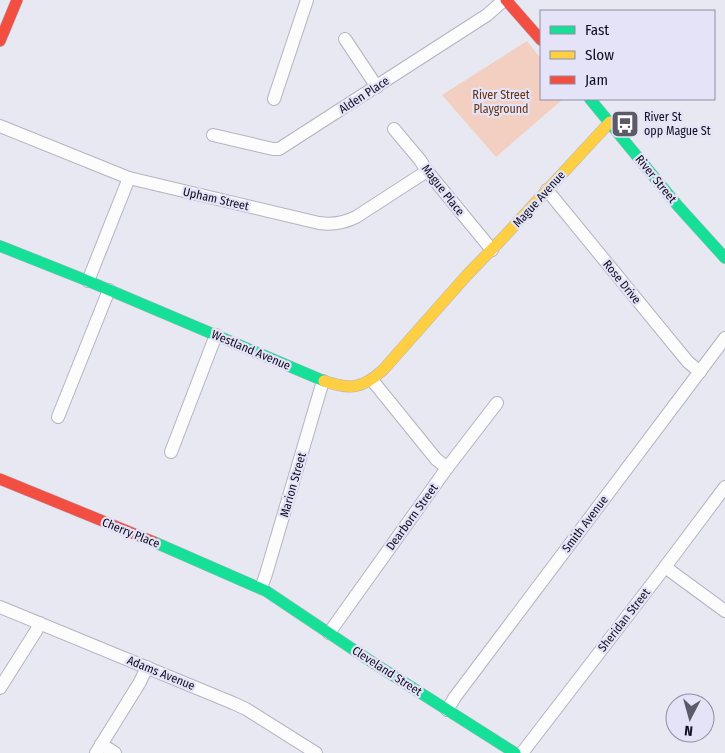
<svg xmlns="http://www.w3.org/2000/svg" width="725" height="753" font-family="'Fira Sans Condensed',sans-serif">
	<rect width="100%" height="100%" fill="#e8e8f2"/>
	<path fill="#f2cfc0" d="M 527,41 L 541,59 L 541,99 L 563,99 L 496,157 L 442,95 Z"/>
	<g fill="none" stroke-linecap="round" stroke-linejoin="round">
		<defs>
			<g id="street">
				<path d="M 345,39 L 377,87"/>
				<path d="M 274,99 L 307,0"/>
				<path d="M 0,126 L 129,178 L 319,223 C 332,225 344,223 356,217 L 427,171"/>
				<path d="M 394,129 L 420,160 L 427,171 L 492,250"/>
				<path d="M 213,135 L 273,149 L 279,149 L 487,15 L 504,0"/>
				<path d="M 547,190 L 688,362 L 700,372"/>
				<path d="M 88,281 L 129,178"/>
				<path d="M 372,380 L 436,459 L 447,468"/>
				<path d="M 58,417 L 109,290"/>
				<path d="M 171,452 L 216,335"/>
				<path d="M 665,567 L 725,611"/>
				<path d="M 261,588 L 266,574 L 323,381"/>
				<path d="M 0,607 L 233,703 L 246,709 L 316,753"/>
				<path d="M 329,633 L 447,468 L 497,403"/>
				<path d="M 0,688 L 36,631 L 40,623"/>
				<path d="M 447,710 L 455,697 L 725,338"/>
				<path d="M 101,744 L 115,753"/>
				<path d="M 96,753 L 140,682 L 147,667"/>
				<path d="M 522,753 L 665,567 L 725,487"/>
			</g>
			<g id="fast">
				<path d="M 590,99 L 678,206 L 725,258"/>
				<path d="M 0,246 L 88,281 L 324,381"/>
				<path d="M 154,542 L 266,591 L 375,664 L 515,753"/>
			</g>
			<path id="slow" d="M 324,381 C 350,390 362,389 383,370 L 467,275 L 501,240 L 610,122"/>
			<g id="jam">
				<path d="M 506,0 L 541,40"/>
				<path d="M 0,41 L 17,0"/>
				<path d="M 0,479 L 154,542"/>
			</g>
		</defs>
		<use href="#street" stroke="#b4b3c0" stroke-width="14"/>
		<use href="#fast" stroke="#b4b3c0" stroke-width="12"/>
		<use href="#slow" stroke="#b4b3c0" stroke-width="12"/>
		<use href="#jam" stroke="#b4b3c0" stroke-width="12"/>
		<use href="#street" stroke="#fcfcfd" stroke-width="12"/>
		<use href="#fast" stroke="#16e098" stroke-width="11"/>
		<use href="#slow" stroke="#ffcf43" stroke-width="11"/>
		<use href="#jam" stroke="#f24e42" stroke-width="11"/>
	</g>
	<defs>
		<symbol id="bus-square" viewBox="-11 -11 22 22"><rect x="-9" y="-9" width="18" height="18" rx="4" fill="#5c5a69" stroke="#e4e3f7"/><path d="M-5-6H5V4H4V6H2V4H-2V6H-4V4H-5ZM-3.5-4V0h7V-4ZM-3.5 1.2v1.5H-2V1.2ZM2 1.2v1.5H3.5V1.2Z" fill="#fff"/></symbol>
	</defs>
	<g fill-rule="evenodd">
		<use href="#bus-square" x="609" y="108" width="32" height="32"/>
	</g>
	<g text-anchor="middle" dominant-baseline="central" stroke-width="4.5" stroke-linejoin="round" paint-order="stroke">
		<g font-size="12" fill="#100e1f" stroke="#e4e3f7">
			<text transform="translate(364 95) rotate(-33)">Alden Place</text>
			<text transform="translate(656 179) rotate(51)">River Street</text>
			<text transform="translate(443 190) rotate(52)">Mague Place</text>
			<text transform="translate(216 199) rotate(13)">Upham Street</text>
			<text transform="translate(539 199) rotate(-48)">Mague Avenue</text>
			<text transform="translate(622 282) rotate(51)">Rose Drive</text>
			<text transform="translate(251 350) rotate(23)">Westland Avenue</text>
			<text transform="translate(293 485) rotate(-74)">Marion Street</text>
			<text transform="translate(412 517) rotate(-54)">Dearborn Street</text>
			<text transform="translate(585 524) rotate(-53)">Smith Avenue</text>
			<text transform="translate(131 533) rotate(22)">Cherry Place</text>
			<text transform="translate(624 620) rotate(-52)">Sheridan Street</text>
			<text transform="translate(387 671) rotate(33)">Cleveland Street</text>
			<text transform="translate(161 673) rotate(22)">Adams Avenue</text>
		</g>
		<g font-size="12" fill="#653212" stroke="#e4e3f7">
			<text x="501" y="95">River Street<tspan x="501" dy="14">Playground</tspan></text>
		</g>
		<g font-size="12" fill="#100e1f" stroke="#e4e3f7" text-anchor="start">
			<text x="644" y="117">River St<tspan x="644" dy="14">opp Mague St</tspan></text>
		</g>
	</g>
	<rect x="540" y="10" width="175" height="90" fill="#e4e3f7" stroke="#8f8ea1"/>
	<rect x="550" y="26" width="25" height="8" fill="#16e098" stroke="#8f8ea1"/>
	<text x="585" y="35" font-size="15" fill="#100e1f">Fast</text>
	<rect x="550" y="51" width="25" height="8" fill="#ffcf43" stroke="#8f8ea1"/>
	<text x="585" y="60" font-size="15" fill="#100e1f">Slow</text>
	<rect x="550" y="76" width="25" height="8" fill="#f24e42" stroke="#8f8ea1"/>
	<text x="585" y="85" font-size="15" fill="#100e1f">Jam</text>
	<g transform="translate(690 718) rotate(186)"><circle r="24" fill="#e4e3f7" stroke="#8f8ea1"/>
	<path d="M0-4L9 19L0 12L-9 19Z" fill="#5c5a69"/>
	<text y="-8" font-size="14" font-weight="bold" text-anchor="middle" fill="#100e1f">N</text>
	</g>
</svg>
